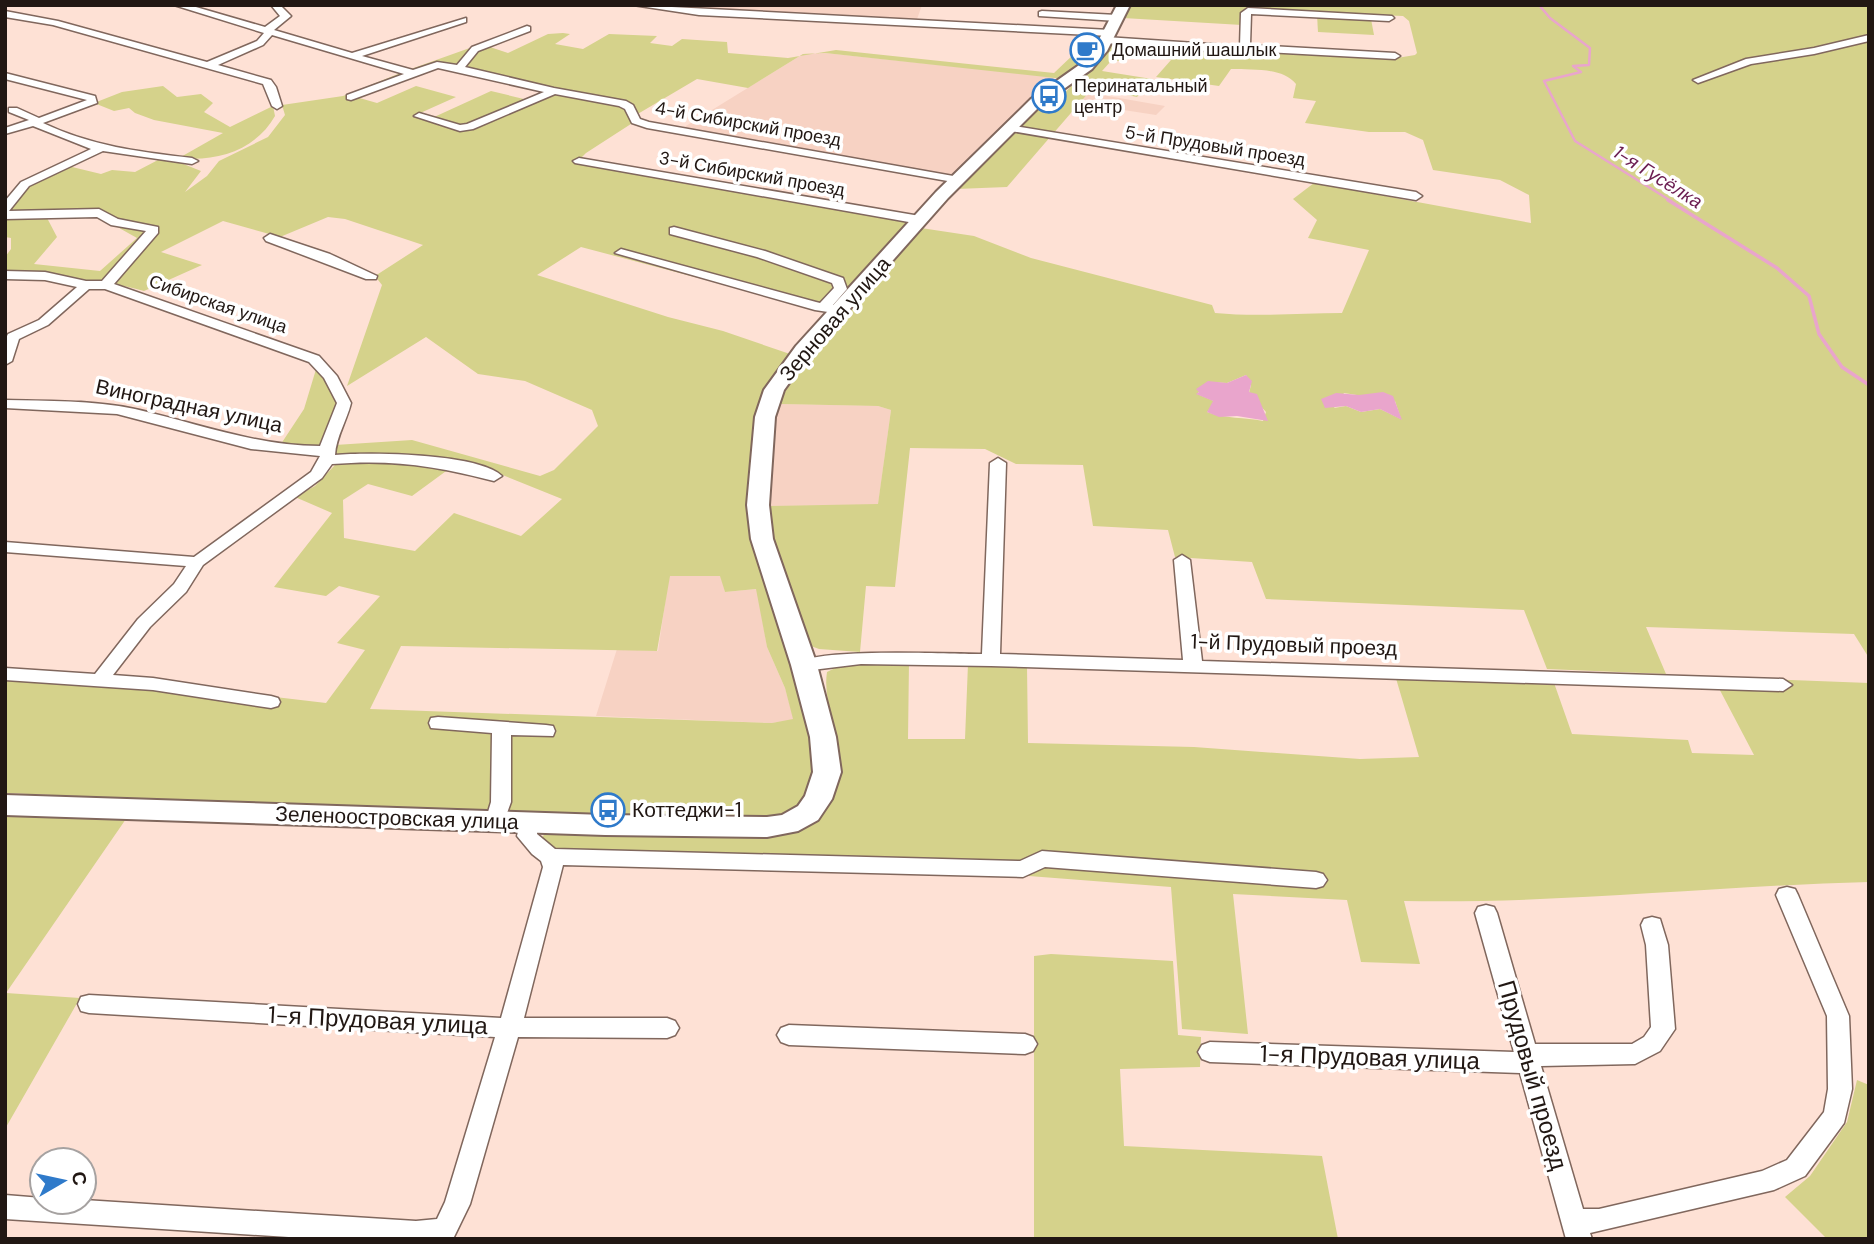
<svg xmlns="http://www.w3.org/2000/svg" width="1874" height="1244" font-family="'DM Sans',sans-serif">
	<rect width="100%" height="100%" fill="#fee1d5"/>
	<g fill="#f7d2c3">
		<path d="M 705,5 L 922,5 L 916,22 L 700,10 Z"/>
		<path d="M 825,53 L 1043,76 L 1055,78 L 954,177 L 681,129 L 803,54 Z"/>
		<path d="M 1090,91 L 1102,95 L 1165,106 L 1156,115 L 1078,103 Z"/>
		<path d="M 780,404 L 878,406 L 891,410 L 878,505 L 769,506 L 776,417 Z"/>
		<path d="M 669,576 L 721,576 L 725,592 L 757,589 L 767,647 L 785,688 L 794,720 L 772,723 L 596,716 L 617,649 L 658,651 Z"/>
	</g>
	<g fill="#d5d28b" fill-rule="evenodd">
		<path d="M 1131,5 L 1869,5 L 1869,658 L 1854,634 L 1646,627 L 1666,674 L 1547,669 L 1524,610 L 1266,599 L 1252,562 L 1175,557 L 1168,530 L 1093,526 L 1083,465 L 1016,464 L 985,449 L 910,448 L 895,587 L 866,586 L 860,652 L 819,649 L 811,646 L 773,541 L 769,506 L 878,504 L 891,410 L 878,406 L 780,404 L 781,398 L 807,358 L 921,228 L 974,236 L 1031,258 L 1212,305 L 1215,313 C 1257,317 1299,313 1342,313 L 1369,250 L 1308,238 L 1317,220 L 1293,199 L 1314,183 L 1531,223 L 1529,195 L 1500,180 L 1433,170 L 1423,140 L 1405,132 L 1369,132 L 1305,123 L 1316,101 L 1293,98 L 1296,84 C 1282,67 1252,70 1231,69 L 1219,86 L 1156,77 L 1171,60 L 1126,53 L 1120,61 L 1111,61 L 1102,71 L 1152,79 L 1137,97 L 1094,88 L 1083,75 L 1109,43 L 1397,58 L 1415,55 L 1417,53 L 1409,21 L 1403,16 L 1250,10 L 1242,25 L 1123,18 ZM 1246,375 L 1251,385 L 1249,393 L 1266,412 L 1263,421 C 1245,417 1225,419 1207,412 L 1214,406 L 1214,401 L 1197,394 L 1208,382 L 1227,383 ZM 1344,393 L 1395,401 L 1401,419 L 1380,409 L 1361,412 L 1346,406 L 1334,408 Z"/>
		<path d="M 1317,15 L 1371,19 L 1374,35 L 1318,32 Z"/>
		<path d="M 563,33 L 570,34 L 555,44 L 583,49 L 609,34 L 657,36 L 650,43 L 672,46 L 682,39 L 727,42 L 728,53 L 788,58 L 836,50 L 1054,73 L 1075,53 L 1093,54 L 1069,78 L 1055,78 L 825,53 L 803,54 L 748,88 L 697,79 L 636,115 L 632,106 L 453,64 L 408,70 L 481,44 L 508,53 L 548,34 Z"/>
		<path d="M 403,72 L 408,74 L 356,97 L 377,103 L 416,86 L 456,97 L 418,114 L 432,118 L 491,91 L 528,100 L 548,92 L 618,105 L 625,108 L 634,122 L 586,153 L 582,157 L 583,160 L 909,217 L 911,223 L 840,305 L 812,308 L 581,247 L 537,275 L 668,317 L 723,331 L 790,354 L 764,390 L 756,416 L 750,506 L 796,667 L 812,737 L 813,772 L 809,797 L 784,817 L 768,819 L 536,815 L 5,793 L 5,678 L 151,691 L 167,684 L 326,703 L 365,650 L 337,643 L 380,596 L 339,586 L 326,596 L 274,587 L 332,513 L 295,497 L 315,486 L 335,465 L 335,445 L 412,440 L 540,476 L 554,470 L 598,426 L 592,410 L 525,381 L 478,374 L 426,337 L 347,386 L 382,285 L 375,276 L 423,245 L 345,219 L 328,217 L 280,237 L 223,221 L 161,252 L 202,265 L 144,291 C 100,278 51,278 5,273 L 5,257 L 11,249 L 11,238 L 5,237 L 5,199 L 68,166 L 101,174 L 112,170 L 135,172 L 158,160 L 181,163 L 201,171 L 185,192 L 207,176 L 219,161 L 268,137 L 285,115 L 282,105 L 343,96 ZM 96,215 L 137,238 L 100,271 L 34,264 L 57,237 L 46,216 ZM 453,466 L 494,478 L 500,474 L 562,499 L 521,536 L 454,513 L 415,551 L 344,538 L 343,500 L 368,484 L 412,496 ZM 670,576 L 720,576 L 725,592 L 756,589 L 767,647 L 785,688 L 793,719 L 772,723 L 370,709 L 401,646 L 657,651 Z"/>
		<path d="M 1078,79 L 1090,91 L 1007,187 L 956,189 L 1041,103 L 1055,103 Z"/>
		<path d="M 163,86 L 177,97 L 201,94 L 213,103 L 204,112 L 230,127 L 273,106 L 275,116 C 255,151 216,162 179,158 L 223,133 L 154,120 L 135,113 L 129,108 L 114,111 L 94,103 L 122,92 Z"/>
		<path d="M 317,366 L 332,386 L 339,403 L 325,441 L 320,446 L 279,447 L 304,409 Z"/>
		<path d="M 862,662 L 909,662 L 908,739 L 965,739 L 968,664 L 1027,666 L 1028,743 L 1194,747 L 1360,759 L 1419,757 L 1395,675 L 1553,680 L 1572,734 L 1688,740 L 1692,753 L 1754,755 L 1713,677 L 1869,683 L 1869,882 C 1714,886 1559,904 1404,901 L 1420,964 L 1361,962 L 1347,900 L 1233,894 L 1248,1034 L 1182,1029 L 1171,887 L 1015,875 L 565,863 L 542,838 L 546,831 L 760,837 L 792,831 C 800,820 835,780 837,769 C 842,736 822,704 827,672 L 837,667 Z"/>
		<path d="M 5,811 L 128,816 L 6,993 L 80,998 L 5,1129 Z"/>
		<path d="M 1051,954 L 1173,961 L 1178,1035 L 1201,1037 L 1200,1067 L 1120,1069 L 1124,1146 L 1322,1156 L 1338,1239 L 1034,1239 L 1034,956 Z"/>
		<path d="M 1857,1080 L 1869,1085 L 1869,1239 L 1827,1239 L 1785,1197 L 1810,1176 L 1847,1122 Z"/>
	</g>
	<g fill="#e9a5cc">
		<path d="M 1246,375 L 1252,381 L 1249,392 L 1257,394 L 1268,421 L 1237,416 L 1219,417 L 1207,412 L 1213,401 L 1196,394 L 1199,392 L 1196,389 L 1208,381 L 1227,383 Z"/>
		<path d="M 1383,392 L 1393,396 L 1402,420 L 1380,409 L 1361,412 L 1346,406 L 1325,408 L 1321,399 L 1336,393 L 1359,395 Z"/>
	</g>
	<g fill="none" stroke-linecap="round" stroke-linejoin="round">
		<path stroke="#e9a5cc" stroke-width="2.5" d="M 1539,5 L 1550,18 L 1590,48 L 1589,65 L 1573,66 L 1581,72 L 1544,81 L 1575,141 L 1671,201"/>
		<path stroke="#e9a5cc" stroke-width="3.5" d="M 1668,200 L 1777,268 L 1809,296 L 1819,334 L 1842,367 L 1869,385"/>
		<defs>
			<g id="street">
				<path d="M 174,5 L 189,5 L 265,27 L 280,16 L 271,5 L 280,5 L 291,16 L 274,30 L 352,53 L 466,18 L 466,22 L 362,56 L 413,70 L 437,62 L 457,65 L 472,47 L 527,26 L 530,27 L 530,31 L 478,51 L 465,67 L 554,88 L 626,101 L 633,105 L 640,119 L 649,122 L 959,177 L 965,180 L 959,183 L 647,128 L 632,123 L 625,109 L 619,106 L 555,94 L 473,129 L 460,131 L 414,116 L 419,113 L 460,125 L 467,124 L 544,92 L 438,68 L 351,100 L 347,99 L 347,95 L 404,74 L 272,35 L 263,45 L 218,65 L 271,80 L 276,87 L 282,106 L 277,109 L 272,106 L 263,84 L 53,25 L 5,17 L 5,11 L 58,21 L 207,62 L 257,41 L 264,33 Z"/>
				<path d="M 633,5 L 1110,30 L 1115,33 L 1110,36 L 699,15 Z"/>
				<path d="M 1248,8 L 1392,16 L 1394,18 L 1389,21 L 1251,14 L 1250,45 L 1395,53 L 1400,56 L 1395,59 L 1245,51 L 1232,53 L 1106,43 L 1101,40 L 1106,37 L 1240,46 L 1241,13 Z"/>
				<path d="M 1042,11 L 1117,15 L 1122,18 L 1117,21 L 1039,16 L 1039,12 Z"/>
				<path d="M 1869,35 L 1869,41 L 1814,54 L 1751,64 L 1698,83 L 1693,80 L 1746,59 L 1814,48 Z"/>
				<path d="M 5,73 L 95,96 L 97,103 L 43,123 C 91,146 140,152 192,158 L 198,161 L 192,164 L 103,151 L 29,186 L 9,211 L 99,209 L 118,219 L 158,227 L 158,233 L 114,284 L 319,356 L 337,376 L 351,403 C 347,420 336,437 335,455 C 369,452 478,453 502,476 L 494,481 C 437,466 392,459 332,464 L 322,478 L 203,565 L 186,592 L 150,627 L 113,675 L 153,678 L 271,696 L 278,698 L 280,702 L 278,706 L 271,708 L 153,690 L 5,680 L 5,668 L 95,674 L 138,619 L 174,584 L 186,566 L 5,552 L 5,542 L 194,557 L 311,472 L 320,456 L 251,449 L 117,414 L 5,408 L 5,400 C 48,401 92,400 135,409 C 197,423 256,446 320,446 L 337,403 L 324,378 L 309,362 L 105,289 L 89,289 L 48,325 L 19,339 L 12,361 L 5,365 L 5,340 L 8,334 L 39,320 L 77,287 L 45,280 L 5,279 L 5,271 L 45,272 L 86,281 L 102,281 L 146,231 L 111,225 L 97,217 L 5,219 L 5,201 L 21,182 L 91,149 L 33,126 L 5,134 L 5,128 L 29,120 L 9,112 L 9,108 L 17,108 L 39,118 L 87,100 L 5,79 Z"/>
				<path d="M 1009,125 L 1416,192 L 1422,196 L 1416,200 L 1005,130 L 1004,128 Z"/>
				<path d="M 579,158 L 920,216 L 926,220 L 920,224 L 575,163 L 573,161 Z"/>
				<path d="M 674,227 L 765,251 L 843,278 L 847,289 L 833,305 L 848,310 L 841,314 L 815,310 L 615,253 L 621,249 L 816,302 L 820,303 L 834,288 L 832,283 L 757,257 L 670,234 L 670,228 Z"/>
				<path d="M 270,234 L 330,254 L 377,276 L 376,279 L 366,279 L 266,241 L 264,238 Z"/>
				<path d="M 998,458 L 1006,463 L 1000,654 L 1183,660 L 1174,560 L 1182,555 L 1190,560 L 1202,661 L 1783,679 L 1792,685 L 1783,691 L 991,666 L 861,664 L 804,671 L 798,669 L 795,665 C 808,647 954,654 982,654 L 990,463 Z"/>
				<path d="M 438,717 L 546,725 L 553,726 L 555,731 L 553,736 L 511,735 L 511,802 L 502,827 L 495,829 L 488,827 L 485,822 L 491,802 L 492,733 L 431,728 L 429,723 L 431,718 Z"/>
				<path d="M 528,816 L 535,818 L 538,823 L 537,834 L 555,849 L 1020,861 L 1042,851 L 1316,872 L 1323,874 L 1327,880 L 1323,886 L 1316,888 L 1045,867 L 1023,877 L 563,865 L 524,1018 L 667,1018 L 675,1021 L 679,1028 L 675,1035 L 667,1038 L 518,1037 L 470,1204 L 453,1239 L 319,1239 L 5,1219 L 5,1195 L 42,1198 L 42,1202 L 84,1200 L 416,1221 L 437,1219 L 445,1202 L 495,1037 L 89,1013 L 81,1011 L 78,1004 L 81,997 L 89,995 L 501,1018 L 543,867 L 541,861 L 532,854 L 517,836 L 521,818 Z"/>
				<path d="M 1787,887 L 1795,889 L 1798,895 L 1849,1016 L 1852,1089 L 1844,1123 L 1805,1176 L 1774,1190 L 1590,1233 L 1592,1239 L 1566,1239 L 1520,1073 L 1210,1062 L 1202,1059 L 1198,1052 L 1202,1045 L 1210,1042 L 1514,1052 L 1475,913 L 1478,907 L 1486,905 L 1494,907 L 1497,913 L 1535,1044 L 1632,1044 L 1644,1037 L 1651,1027 L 1646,945 L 1641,925 L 1644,919 L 1652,917 L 1660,919 L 1668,945 L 1675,1029 L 1660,1051 L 1635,1064 L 1541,1066 L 1583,1209 L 1599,1209 L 1762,1171 L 1787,1160 L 1824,1112 L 1828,1089 L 1827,1016 L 1776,895 L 1779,889 Z"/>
				<path d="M 789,1025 L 1025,1034 L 1033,1037 L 1037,1044 L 1033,1051 L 1025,1054 L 789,1045 L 781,1042 L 777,1035 L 781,1028 Z"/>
			</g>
			<path id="secondary" d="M 1117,5 L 1130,5 L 1107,51 L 1092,69 L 1041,105 L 948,198 L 810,354 L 784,390 L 775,417 L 769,505 L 773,539 L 817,665 L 836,737 L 841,772 L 832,799 L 818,820 L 798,831 L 767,837 L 605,835 L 5,815 L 5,795 L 605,815 L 767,817 L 782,815 L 798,806 L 805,796 L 813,772 L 810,737 L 791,665 L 751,539 L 747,505 L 755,417 L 764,390 L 796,346 L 936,192 L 1031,99 L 1082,63 L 1094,49 Z"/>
		</defs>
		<use href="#street" stroke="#80675d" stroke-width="3"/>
		<use href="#secondary" stroke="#80675d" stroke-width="4"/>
		<use href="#street" fill="#fff" fill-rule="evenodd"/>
		<use href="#secondary" fill="#fff" fill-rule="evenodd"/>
	</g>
	<defs>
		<symbol id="cafe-ring" viewBox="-11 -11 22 22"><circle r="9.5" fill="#fff" stroke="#2f7aca" stroke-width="1.5"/><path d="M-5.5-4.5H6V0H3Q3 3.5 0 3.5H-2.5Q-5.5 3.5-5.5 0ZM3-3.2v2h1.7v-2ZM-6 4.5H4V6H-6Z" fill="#2f7aca"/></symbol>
		<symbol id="bus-ring" viewBox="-11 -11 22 22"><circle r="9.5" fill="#fff" stroke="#2f7aca" stroke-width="1.5"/><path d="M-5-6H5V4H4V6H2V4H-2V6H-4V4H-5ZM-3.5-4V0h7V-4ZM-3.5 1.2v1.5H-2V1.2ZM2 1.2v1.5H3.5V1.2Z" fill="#2f7aca"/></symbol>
	</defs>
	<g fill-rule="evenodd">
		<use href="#cafe-ring" x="1068" y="31" width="38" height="38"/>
		<use href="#bus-ring" x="1030" y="77" width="38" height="38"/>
		<use href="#bus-ring" x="589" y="791" width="38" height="38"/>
	</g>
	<g text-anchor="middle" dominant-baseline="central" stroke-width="7" stroke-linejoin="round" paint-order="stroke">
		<g font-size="18" fill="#211713" stroke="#fff" text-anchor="start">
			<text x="1112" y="50">Домашний шашлык</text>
			<text x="1074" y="86">Перинатальный<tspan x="1074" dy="21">центр</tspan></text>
		</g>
		<g font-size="18" fill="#211713" stroke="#fff">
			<text transform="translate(748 124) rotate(10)">4-й Сибирский проезд</text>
			<text transform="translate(1215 146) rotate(9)">5-й Прудовый проезд</text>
			<text transform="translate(752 174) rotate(10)">3-й Сибирский проезд</text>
			<text transform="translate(218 304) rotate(19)">Сибирская улица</text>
		</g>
		<g font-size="19" font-style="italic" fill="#6b1d51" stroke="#fff">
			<text transform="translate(1658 177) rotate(32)">1-я Гусёлка</text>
		</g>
		<g font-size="21" fill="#211713" stroke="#fff">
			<text transform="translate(835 319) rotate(-49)">Зерновая улица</text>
			<text transform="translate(189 406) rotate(12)">Виноградная улица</text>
			<text transform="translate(1294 645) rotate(2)">1-й Прудовый проезд</text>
			<text transform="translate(397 818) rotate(2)">Зеленоостровская улица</text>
		</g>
		<g font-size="21" fill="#211713" stroke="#fff" text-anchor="start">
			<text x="632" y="810">Коттеджи-1</text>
		</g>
		<g font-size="24" fill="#211713" stroke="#fff">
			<text transform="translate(378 1020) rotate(3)">1-я Прудовая улица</text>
			<text transform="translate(1370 1057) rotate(2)">1-я Прудовая улица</text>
			<text transform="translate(1533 1075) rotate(74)">Прудовый проезд</text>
		</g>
	</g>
	<rect width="1874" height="1244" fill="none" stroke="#211713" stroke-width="14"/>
	<g transform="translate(63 1181) rotate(81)"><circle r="33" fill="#ffffff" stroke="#a6a2a1" stroke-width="2"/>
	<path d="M0-5L12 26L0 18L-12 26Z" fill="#2f7aca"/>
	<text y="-10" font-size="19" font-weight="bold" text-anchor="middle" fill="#211713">С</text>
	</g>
</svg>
